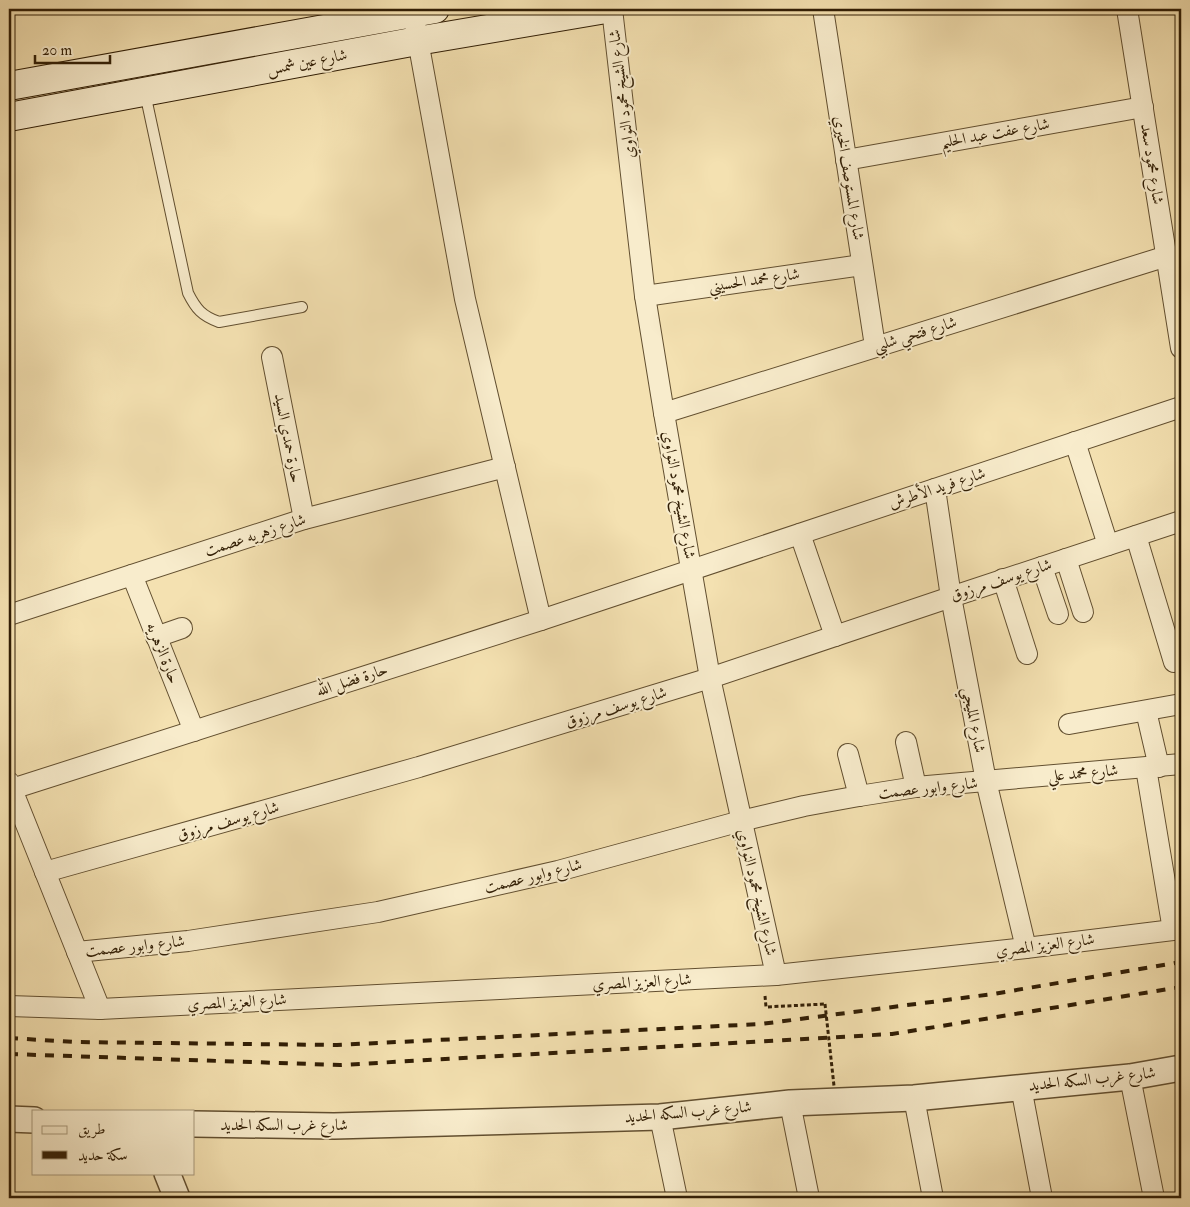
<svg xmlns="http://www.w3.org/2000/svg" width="1190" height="1207" font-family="'IM FELL Double Pica',Amiri,serif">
	<rect width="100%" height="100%" fill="#f4e1b1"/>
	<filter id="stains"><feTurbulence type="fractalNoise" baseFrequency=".004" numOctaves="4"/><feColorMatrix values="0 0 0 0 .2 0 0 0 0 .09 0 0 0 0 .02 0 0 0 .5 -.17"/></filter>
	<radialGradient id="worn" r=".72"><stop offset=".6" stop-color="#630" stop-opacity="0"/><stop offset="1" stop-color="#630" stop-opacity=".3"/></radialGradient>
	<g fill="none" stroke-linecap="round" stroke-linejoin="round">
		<defs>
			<path id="service" d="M 145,93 L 188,293 C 196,309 202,316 219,322 L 302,307"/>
			<g id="minor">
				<path d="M 612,9 L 645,296 L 664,413 L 710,678 L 776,975"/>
				<path d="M 823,9 L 875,346"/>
				<path d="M 1127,9 L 1181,348"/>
				<path d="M 413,13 L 465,299 L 541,620"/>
				<path d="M 846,160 L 1143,107"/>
				<path d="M 645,296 L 862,265"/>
				<path d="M 272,357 L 304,519"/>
				<path d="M 664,413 L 1167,256"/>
				<path d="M 1075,442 L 1108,545"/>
				<path d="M 935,489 L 951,597 L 986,781 L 1026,948"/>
				<path d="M 800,534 L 835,636"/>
				<path d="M 1136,536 L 1174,662"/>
				<path d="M 1066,559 L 1083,612"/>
				<path d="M 1042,567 L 1058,614"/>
				<path d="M 132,575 L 194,731"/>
				<path d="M 1003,579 L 1027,654"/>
				<path d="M 9,615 L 304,519 L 505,467"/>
				<path d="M 156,637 L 182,628"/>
				<path d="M 1146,711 L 1159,767"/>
				<path d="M 1069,724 L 1181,704"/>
				<path d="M 906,742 L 916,787"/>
				<path d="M 848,754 L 859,796"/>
				<path d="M 1146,768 L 1173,930"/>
				<path d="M 9,782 L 100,1009"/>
				<path d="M 12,789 L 541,620 L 1181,407"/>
				<path d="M 45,872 L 419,767 L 710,678 L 951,597 L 1181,521"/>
				<path d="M 77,952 L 188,941 L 378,912 L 558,871 L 741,821 L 804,806 L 859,796 L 916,787 L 1181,764"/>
				<path d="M 9,1006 L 100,1009 L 776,975 L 1026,948 L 1181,929"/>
				<path d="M 1130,1077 L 1154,1198"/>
				<path d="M 1021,1087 L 1042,1198"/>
				<path d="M 914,1098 L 933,1198"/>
				<path d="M 790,1103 L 809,1198"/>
				<path d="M 660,1117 L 677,1198"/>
			</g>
			<g id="tertiary">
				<path d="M 9,1119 L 34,1120"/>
				<path d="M 194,1124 L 334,1126 L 660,1117 L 790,1103 L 914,1098 L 1130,1077 L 1181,1068"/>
				<path d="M 167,1173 L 177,1198"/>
			</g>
			<g id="secondary">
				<path d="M 9,86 L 435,9"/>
				<path d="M 9,117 L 417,41 L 606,9"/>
			</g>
		</defs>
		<use href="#service" stroke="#624f30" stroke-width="12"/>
		<use href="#minor" stroke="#624f30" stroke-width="22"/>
		<use href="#tertiary" stroke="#624f30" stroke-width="28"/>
		<use href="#secondary" stroke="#311e05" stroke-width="30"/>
		<path stroke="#311e05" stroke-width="3" stroke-dasharray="4 2.5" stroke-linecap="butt" d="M 765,996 L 766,1007 L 825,1004"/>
		<use href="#service" stroke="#f8eccc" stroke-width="10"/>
		<use href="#minor" stroke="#f8eccc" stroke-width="20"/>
		<use href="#tertiary" stroke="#f8eccc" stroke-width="25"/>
		<use href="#secondary" stroke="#f8eccc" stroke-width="28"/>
		<g stroke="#311e05" stroke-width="4" stroke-dasharray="9 9" stroke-linecap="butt">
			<path d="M 9,1038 L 75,1042 L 337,1045 L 761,1024 L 993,994 L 1181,962"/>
			<path d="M 9,1054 L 340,1065 L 892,1034 L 1181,987"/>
		</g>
		<path stroke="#311e05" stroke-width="3" stroke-dasharray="4 2.5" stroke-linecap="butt" d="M 825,1004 L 834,1086"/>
	</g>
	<g text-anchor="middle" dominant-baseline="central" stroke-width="4" stroke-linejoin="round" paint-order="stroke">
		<g font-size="16" fill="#311e05" stroke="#f8eccc">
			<text transform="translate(307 62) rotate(-11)">شارع عين شمس</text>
			<text transform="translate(622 94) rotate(-97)">شارع الشيخ محمود النواوي</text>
			<text transform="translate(995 133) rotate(-10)">شارع عفت عبد الحليم</text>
			<text transform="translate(1152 164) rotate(81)">شارع محمود سعد</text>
			<text transform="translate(849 178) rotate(81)">شارع المستوصف الخيري</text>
			<text transform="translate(754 280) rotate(-8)">شارع محمد الحسيني</text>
			<text transform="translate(915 334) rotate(-17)">شارع فتحي شلبي</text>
			<text transform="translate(288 438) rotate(79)">حارة حمدي السيد</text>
			<text transform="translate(937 488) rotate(-18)">شارع فريد الأطرش</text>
			<text transform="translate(679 495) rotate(80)">شارع الشيخ محمود النواوي</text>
			<text transform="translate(255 535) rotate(-18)">شارع زهريه عصمت</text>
			<text transform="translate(1001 580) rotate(-18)">شارع يوسف مرزوق</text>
			<text transform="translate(163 653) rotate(68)">حارة الزهريه</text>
			<text transform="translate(352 680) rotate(-18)">حارة فضل الله</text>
			<text transform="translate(616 707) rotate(-17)">شارع يوسف مرزوق</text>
			<text transform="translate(974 720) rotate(79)">شارع المليجي</text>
			<text transform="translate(1083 773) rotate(-5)">شارع محمد علي</text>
			<text transform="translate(928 788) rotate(-6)">شارع وابور عصمت</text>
			<text transform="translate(228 821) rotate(-16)">شارع يوسف مرزوق</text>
			<text transform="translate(533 876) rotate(-14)">شارع وابور عصمت</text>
			<text transform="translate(757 892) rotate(77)">شارع الشيخ محمود النواوي</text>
			<text transform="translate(1045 945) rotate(-7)">شارع العزيز المصري</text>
			<text transform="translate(135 946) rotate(-6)">شارع وابور عصمت</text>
			<text transform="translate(642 982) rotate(-3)">شارع العزيز المصري</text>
			<text transform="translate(237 1002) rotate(-3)">شارع العزيز المصري</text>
			<text transform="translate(1092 1079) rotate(-6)">شارع غرب السكه الحديد</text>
			<text transform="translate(688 1112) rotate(-5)">شارع غرب السكه الحديد</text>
			<text x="284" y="1125">شارع غرب السكه الحديد</text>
		</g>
	</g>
	<rect width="1190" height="1207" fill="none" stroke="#f4e1b1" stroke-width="30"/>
	<rect x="10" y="10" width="1170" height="1187" fill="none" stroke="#311e05" stroke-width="2.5"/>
	<rect x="15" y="15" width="1160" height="1177" fill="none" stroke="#311e05"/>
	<rect x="32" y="1110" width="162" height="65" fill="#f8eccc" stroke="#a89a7c"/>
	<rect x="42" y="1126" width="25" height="8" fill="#f8eccc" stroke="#a89a7c"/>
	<text x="78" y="1134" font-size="15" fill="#311e05">طريق</text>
	<rect x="42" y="1151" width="25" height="8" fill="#311e05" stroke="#a89a7c"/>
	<text x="78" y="1160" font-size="15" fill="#311e05">سكة حديد</text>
	<path d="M35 55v8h75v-8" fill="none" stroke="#311e05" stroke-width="2.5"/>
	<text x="42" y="55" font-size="15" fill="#311e05" stroke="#f8eccc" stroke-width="4" paint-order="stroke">20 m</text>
	<rect width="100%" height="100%" filter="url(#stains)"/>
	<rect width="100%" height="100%" fill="url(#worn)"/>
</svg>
